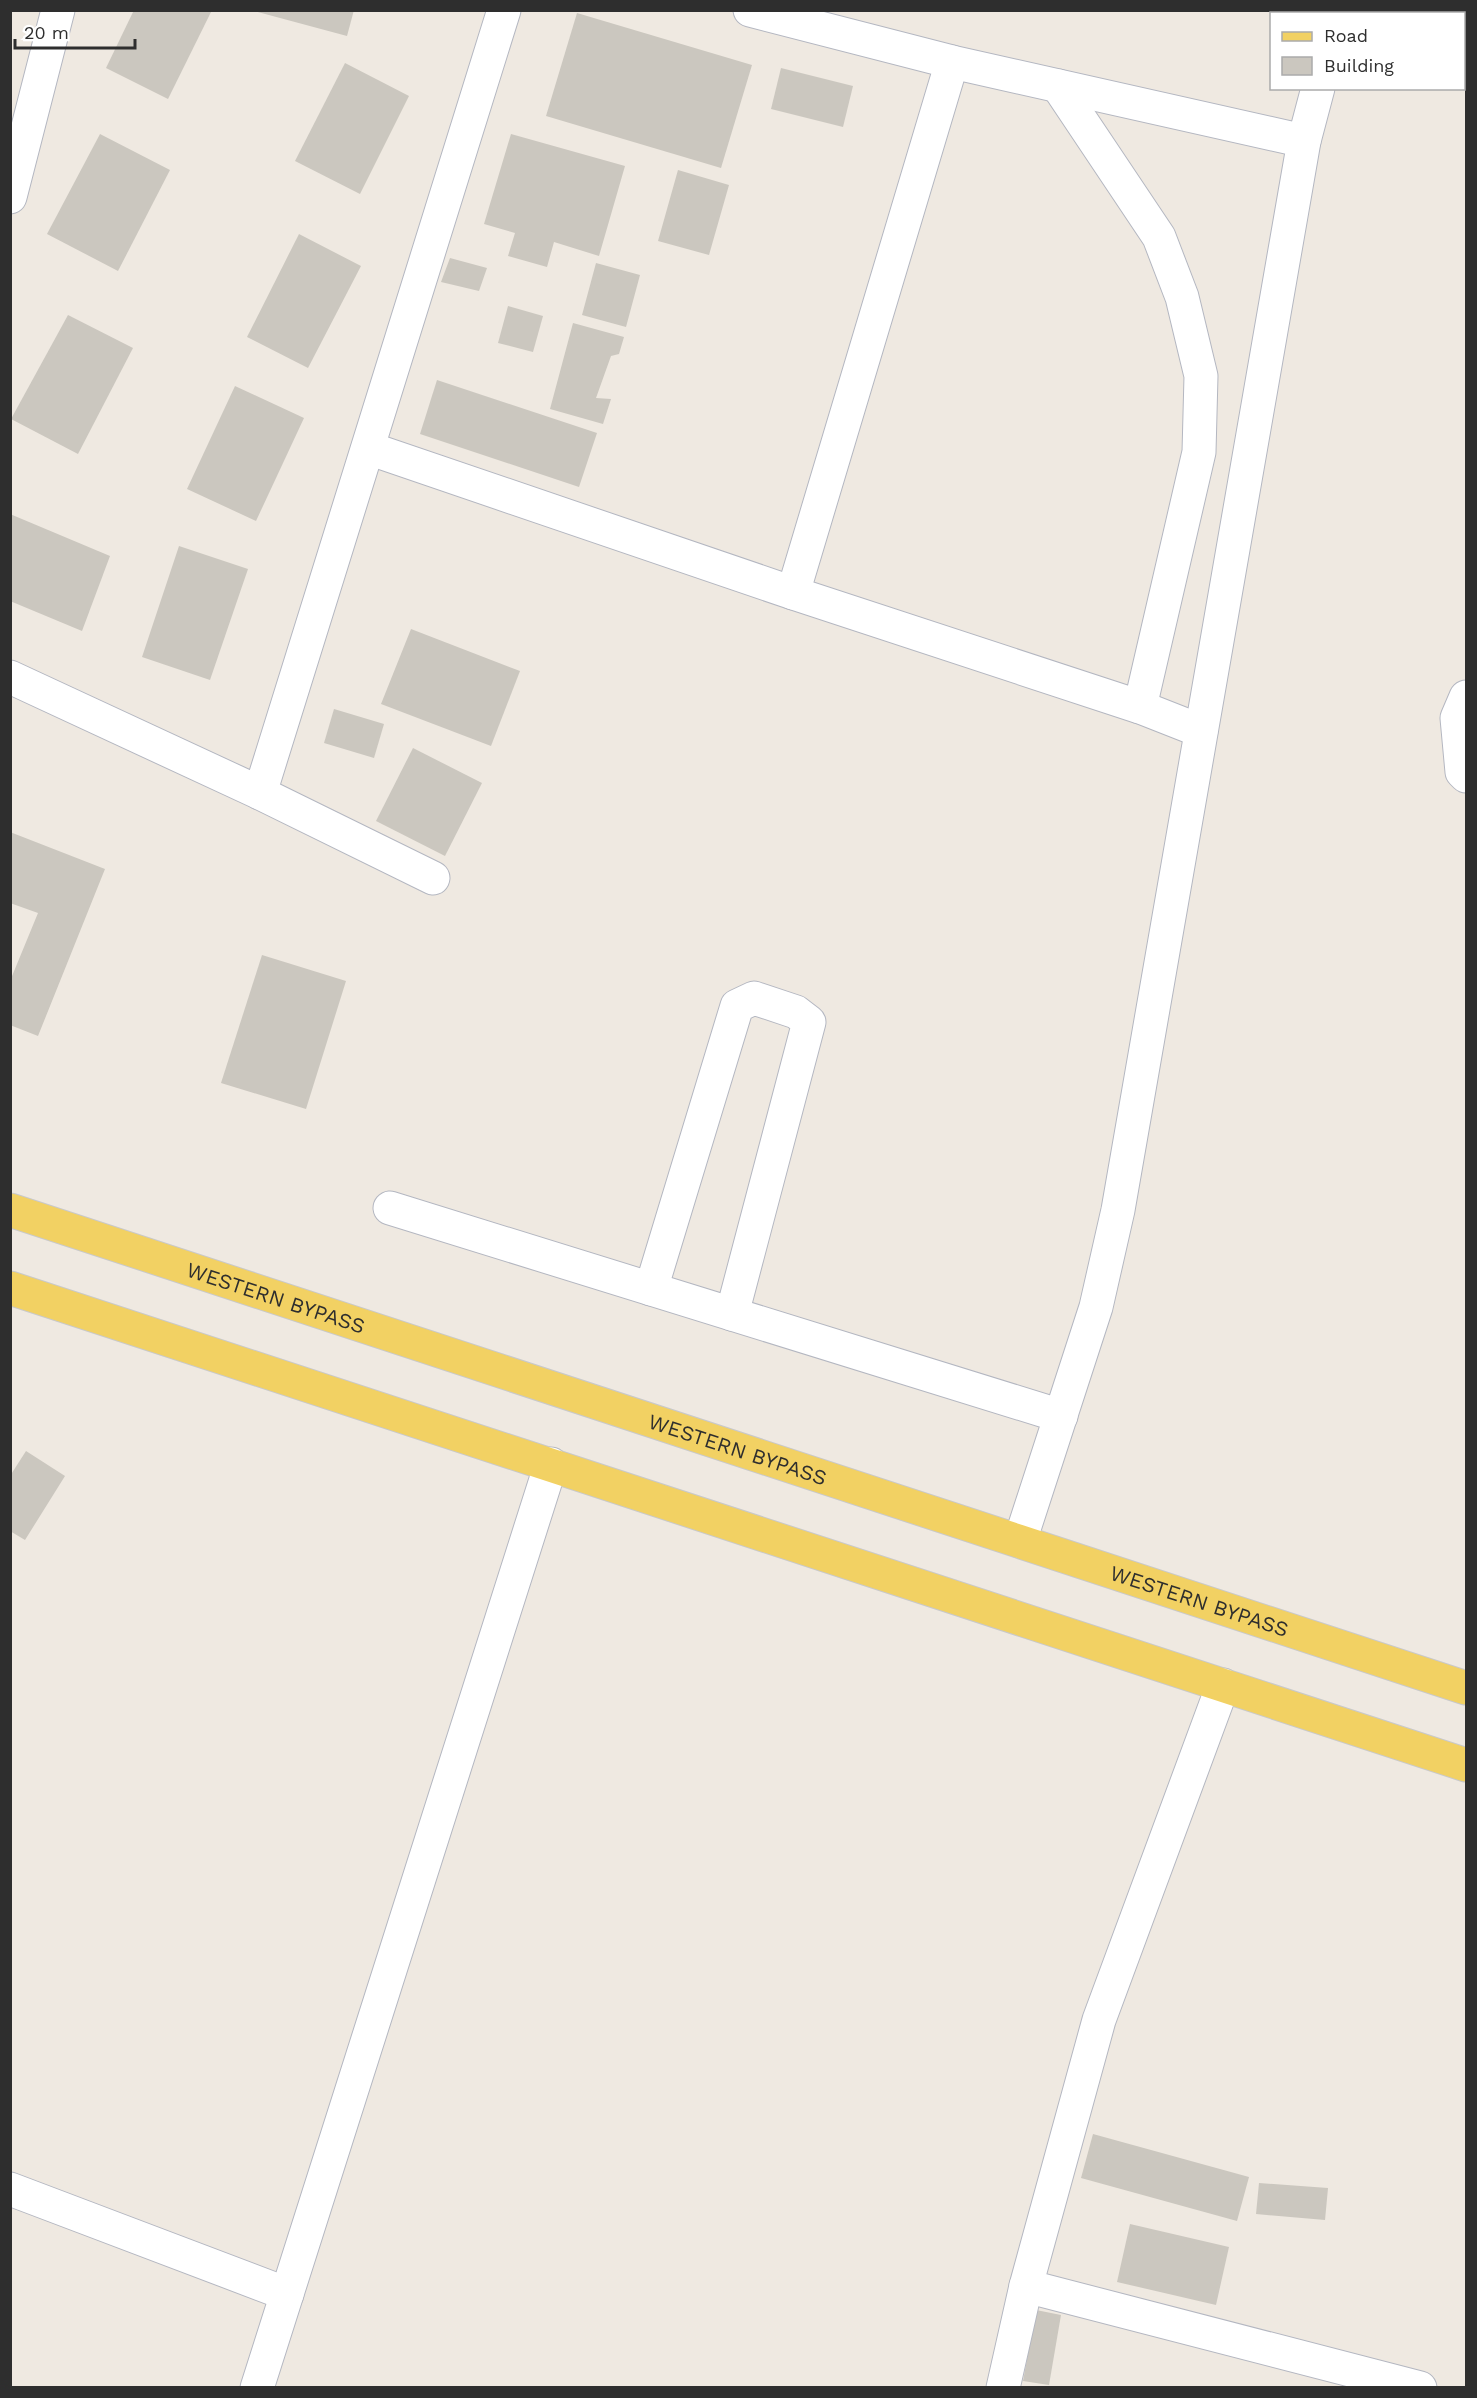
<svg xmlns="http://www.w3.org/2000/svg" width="1477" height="2398" font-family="'Work Sans',sans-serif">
	<rect width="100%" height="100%" fill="#efe9e1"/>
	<g fill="#cbc7bf">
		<path d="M 134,10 L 212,10 L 168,99 L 106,68 Z"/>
		<path d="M 250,10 L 354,10 L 347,36 Z"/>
		<path d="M 577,13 L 752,65 L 721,168 L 546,116 Z"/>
		<path d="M 345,63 L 409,96 L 360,194 L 295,161 Z"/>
		<path d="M 781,68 L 853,86 L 843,127 L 771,109 Z"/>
		<path d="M 100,134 L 170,170 L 118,271 L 47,234 Z"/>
		<path d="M 511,134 L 625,166 L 599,256 L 554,242 L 547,267 L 508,256 L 515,233 L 484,224 Z"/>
		<path d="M 678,170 L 729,185 L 709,255 L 658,241 Z"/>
		<path d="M 299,234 L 361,266 L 308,368 L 247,337 Z"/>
		<path d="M 450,258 L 487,268 L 479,291 L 441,282 Z"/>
		<path d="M 596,263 L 640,275 L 626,327 L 582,315 Z"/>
		<path d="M 508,306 L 543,316 L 533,352 L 498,343 Z"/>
		<path d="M 68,315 L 133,348 L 78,454 L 11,419 Z"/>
		<path d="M 573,323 L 624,337 L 619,354 L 611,356 L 596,398 L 611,399 L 603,424 L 550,409 Z"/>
		<path d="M 437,380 L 597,433 L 579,487 L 420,434 Z"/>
		<path d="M 235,386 L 304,418 L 256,521 L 187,489 Z"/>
		<path d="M 10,514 L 110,556 L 82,631 L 10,601 Z"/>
		<path d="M 179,546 L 248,569 L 210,680 L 142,657 Z"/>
		<path d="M 411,629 L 520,671 L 491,746 L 381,704 Z"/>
		<path d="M 334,709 L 384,724 L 374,758 L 324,743 Z"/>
		<path d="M 413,748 L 482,783 L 445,856 L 376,821 Z"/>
		<path d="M 10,832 L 105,869 L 38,1036 L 10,1025 L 10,981 L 38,913 L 10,903 Z"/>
		<path d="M 262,955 L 346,981 L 306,1109 L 221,1083 Z"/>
		<path d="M 26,1451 L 65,1476 L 25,1540 L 10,1531 L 10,1476 Z"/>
		<path d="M 1093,2134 L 1249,2177 L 1237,2221 L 1081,2178 Z"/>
		<path d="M 1259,2183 L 1328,2188 L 1325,2220 L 1256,2214 Z"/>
		<path d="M 1130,2224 L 1229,2247 L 1216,2305 L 1117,2282 Z"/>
		<path d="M 1036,2310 L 1061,2315 L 1049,2385 L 1023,2381 Z"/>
	</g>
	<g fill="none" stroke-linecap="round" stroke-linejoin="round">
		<defs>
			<g id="street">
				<path d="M 750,10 L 952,62 L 1304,141"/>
				<path d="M 1337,14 L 1338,10"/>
				<path d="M 1058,86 L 1159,237 L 1182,297 L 1201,376 L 1199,452 L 1140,707"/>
				<path d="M 10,197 L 58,10"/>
				<path d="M 368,448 L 793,593 L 1140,707 L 1201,731"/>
				<path d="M 793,593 L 952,62"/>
				<path d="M 10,677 L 260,793 L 433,878"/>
				<path d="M 1466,697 L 1457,718 L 1462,772 L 1466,776"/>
				<path d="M 260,793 L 504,10"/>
				<path d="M 390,1208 L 1061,1416"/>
				<path d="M 651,1289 L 737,1006 L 754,998 L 796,1012 L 809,1022 L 732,1314"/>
				<path d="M 1020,1541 L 1096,1307 L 1118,1210 L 1304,141 L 1318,88"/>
				<path d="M 10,2189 L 287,2294"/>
				<path d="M 1026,2286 L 1420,2388"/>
				<path d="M 257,2388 L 551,1464"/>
				<path d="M 1003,2388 L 1026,2286 L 1099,2020 L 1223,1685"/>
			</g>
			<g id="primary">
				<path id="s1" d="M 10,1210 L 1466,1688"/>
				<path d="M 10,1288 L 1466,1765"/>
			</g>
		</defs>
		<use href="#street" stroke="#b4b7c1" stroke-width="35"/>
		<use href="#primary" stroke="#c9c9c9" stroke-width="35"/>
		<use href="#street" stroke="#fff" stroke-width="33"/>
		<use href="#primary" stroke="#f2d163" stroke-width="33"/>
	</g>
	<g text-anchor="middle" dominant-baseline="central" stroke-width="4.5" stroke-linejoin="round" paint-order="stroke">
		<g font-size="21" fill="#2e2e2e" stroke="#fff">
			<text stroke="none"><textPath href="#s1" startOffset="280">WESTERN BYPASS</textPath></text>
			<text stroke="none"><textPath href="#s1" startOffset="766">WESTERN BYPASS</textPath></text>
			<text stroke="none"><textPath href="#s1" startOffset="1252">WESTERN BYPASS</textPath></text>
		</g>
	</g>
	<rect width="1477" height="2398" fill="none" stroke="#2e2e2e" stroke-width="24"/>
	<rect x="1270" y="12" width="195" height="78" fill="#ffffff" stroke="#ababab" stroke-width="1.5"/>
	<rect x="1282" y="32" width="30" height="9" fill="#f2d163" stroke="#ababab" stroke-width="1.5"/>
	<text x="1324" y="42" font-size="18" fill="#2e2e2e">Road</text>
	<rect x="1282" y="57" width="30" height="18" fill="#cbc7bf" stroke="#ababab" stroke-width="1.5"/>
	<text x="1324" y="72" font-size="18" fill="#2e2e2e">Building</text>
	<path d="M15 39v9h120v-9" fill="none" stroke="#2e2e2e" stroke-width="3"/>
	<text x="24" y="39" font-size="18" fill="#2e2e2e" stroke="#ffffff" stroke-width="4.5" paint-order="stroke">20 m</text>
</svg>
